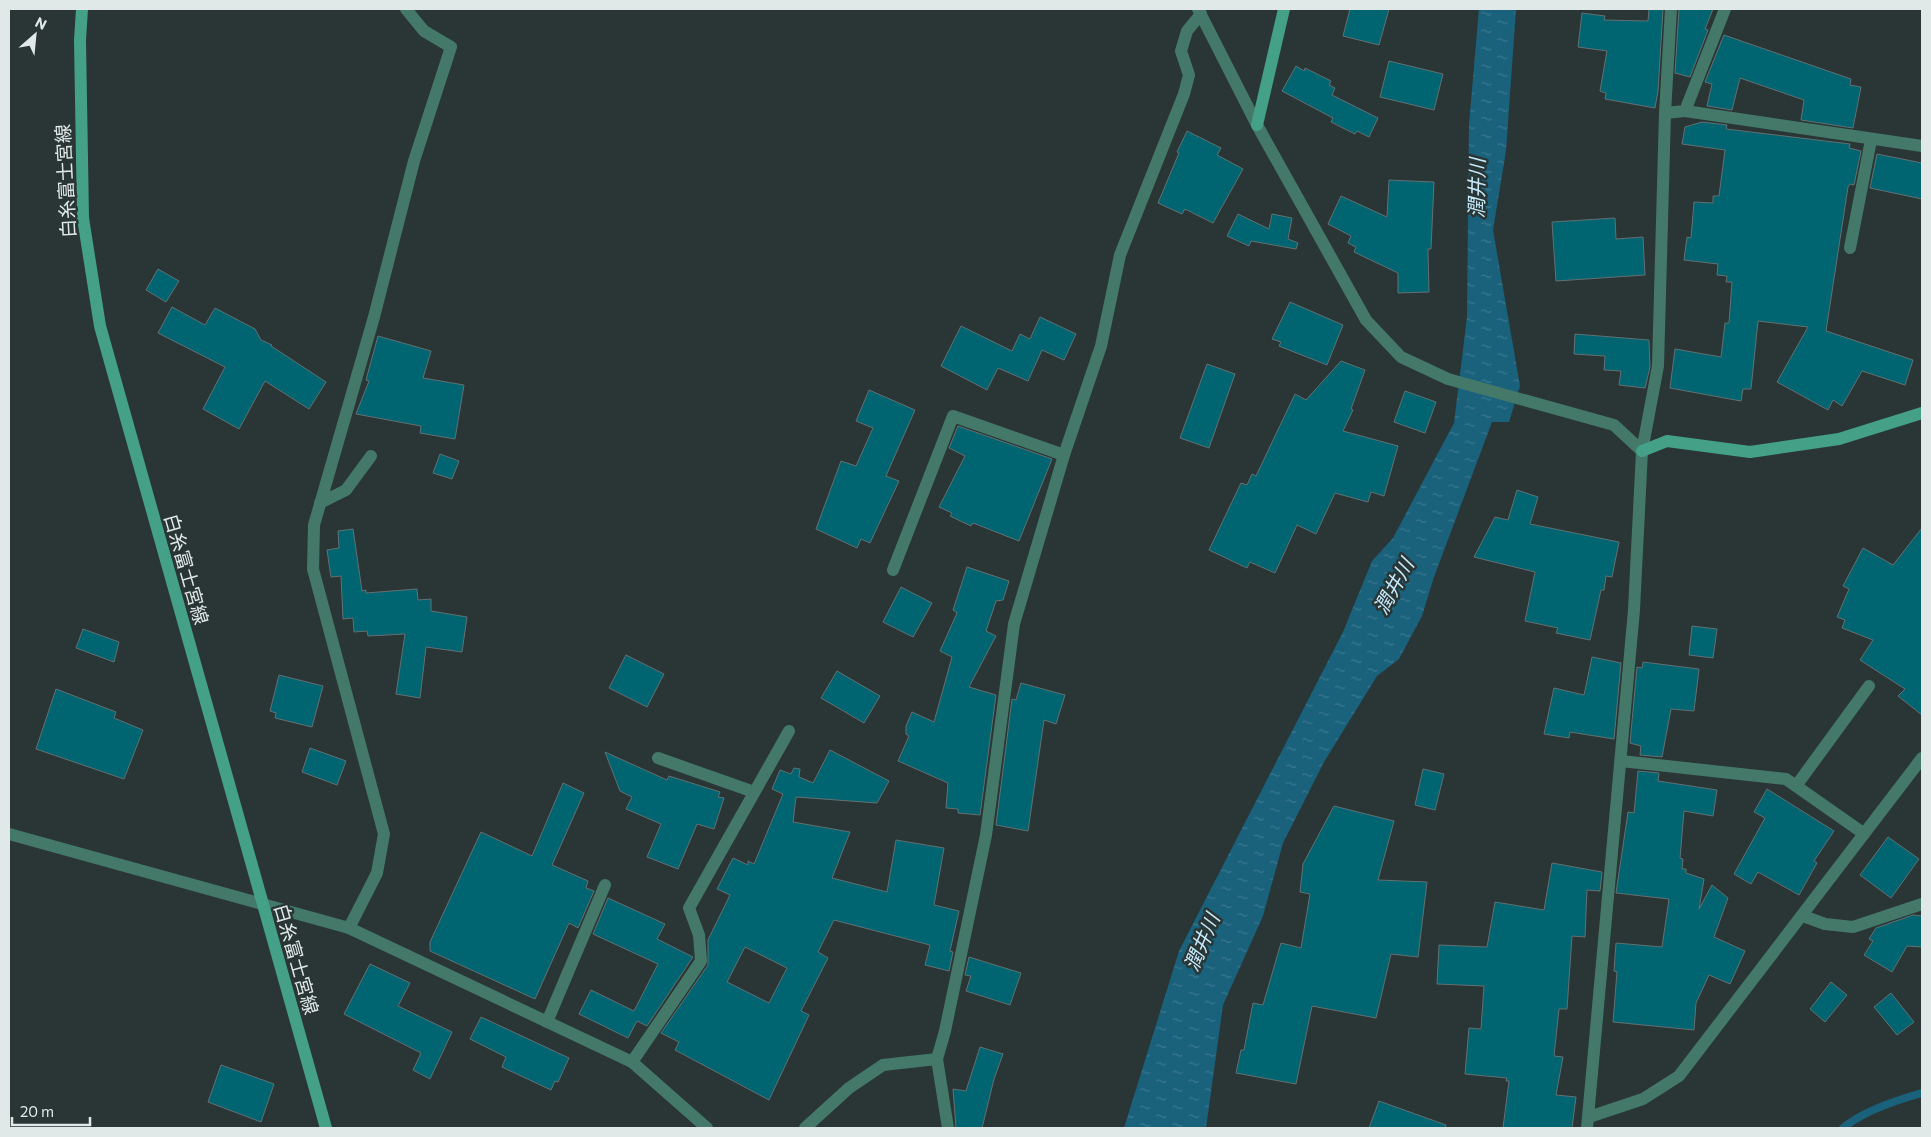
<svg xmlns="http://www.w3.org/2000/svg" width="1931" height="1137" font-family="Commissioner,'Noto Sans JP',sans-serif">
	<defs>
		<pattern id="water-ripples" width="26" height="14" patternUnits="userSpaceOnUse" patternTransform="scale(1.25)"><rect width="26" height="14" fill="#1a617c"/><path d="M2 4q2-2 4 0t4 0M15 11q2-2 4 0t4 0" fill="none" stroke="#3b788f"/></pattern>
	</defs>
	<rect width="100%" height="100%" fill="#293635"/>
	<path fill="url(#water-ripples)" d="M 1479,9 L 1516,9 L 1506,151 L 1493,230 L 1520,386 L 1509,422 L 1492,422 L 1434,577 L 1422,616 L 1399,659 L 1377,676 L 1324,762 L 1283,843 L 1263,916 L 1223,1005 L 1206,1128 L 1124,1128 L 1179,951 L 1343,632 L 1372,561 L 1393,538 L 1454,423 L 1467,317 L 1469,124 Z"/>
	<g fill="none" stroke-linecap="round" stroke-linejoin="round">
		<path stroke="#1a617c" stroke-width="8" d="M 1843,1128 C 1863,1111 1897,1100 1922,1093"/>
	</g>
	<g fill="#016471" stroke="#627173" fill-rule="evenodd">
		<path d="M 1350,9 L 1389,9 L 1379,45 L 1343,36 Z"/>
		<path d="M 1649,9 L 1663,9 L 1658,91 L 1655,108 L 1605,99 L 1606,93 L 1600,91 L 1607,51 L 1578,47 L 1582,13 L 1605,16 L 1604,20 L 1648,21 Z"/>
		<path d="M 1679,9 L 1713,9 L 1705,29 L 1708,30 L 1690,77 L 1675,73 Z"/>
		<path d="M 1724,35 L 1851,79 L 1850,85 L 1861,87 L 1853,128 L 1801,120 L 1804,100 L 1740,78 L 1732,110 L 1707,106 L 1712,84 L 1705,82 Z"/>
		<path d="M 1389,61 L 1443,74 L 1434,110 L 1380,97 Z"/>
		<path d="M 1296,66 L 1304,71 L 1305,68 L 1331,81 L 1329,85 L 1335,88 L 1332,95 L 1378,118 L 1369,137 L 1357,131 L 1355,134 L 1331,122 L 1333,118 L 1282,91 Z"/>
		<path d="M 1702,122 L 1727,125 L 1726,129 L 1850,144 L 1849,148 L 1861,151 L 1854,185 L 1850,184 L 1848,187 L 1826,331 L 1913,360 L 1905,385 L 1862,371 L 1842,406 L 1833,400 L 1828,410 L 1777,382 L 1808,327 L 1758,321 L 1751,389 L 1743,389 L 1741,401 L 1670,388 L 1675,349 L 1721,357 L 1725,323 L 1729,323 L 1732,282 L 1726,282 L 1727,276 L 1717,275 L 1718,264 L 1684,260 L 1687,237 L 1691,238 L 1694,202 L 1713,203 L 1713,196 L 1719,196 L 1725,150 L 1682,144 L 1685,127 Z"/>
		<path d="M 1187,131 L 1221,148 L 1217,155 L 1243,169 L 1213,223 L 1185,209 L 1182,214 L 1158,203 L 1179,153 L 1177,152 Z"/>
		<path d="M 1877,154 L 1922,163 L 1922,199 L 1870,188 Z"/>
		<path d="M 1389,180 L 1434,182 L 1431,249 L 1428,249 L 1429,292 L 1398,293 L 1398,273 L 1354,252 L 1356,247 L 1348,243 L 1351,236 L 1328,224 L 1341,196 L 1387,217 Z"/>
		<path d="M 1238,214 L 1269,229 L 1272,214 L 1292,218 L 1288,239 L 1298,243 L 1296,249 L 1251,241 L 1249,246 L 1227,236 Z"/>
		<path d="M 1615,218 L 1616,239 L 1643,237 L 1645,275 L 1556,281 L 1552,222 Z"/>
		<path d="M 158,269 L 179,281 L 166,302 L 146,290 Z"/>
		<path d="M 1290,302 L 1343,325 L 1327,365 L 1279,346 L 1281,342 L 1272,339 Z"/>
		<path d="M 172,307 L 205,325 L 215,308 L 255,329 L 261,340 L 272,345 L 271,346 L 326,382 L 309,409 L 265,381 L 239,429 L 203,409 L 225,367 L 158,333 Z"/>
		<path d="M 1040,317 L 1076,334 L 1064,360 L 1042,350 L 1028,381 L 998,368 L 987,390 L 941,366 L 961,326 L 1012,351 L 1020,334 L 1030,339 Z"/>
		<path d="M 1575,334 L 1649,340 L 1650,367 L 1645,388 L 1619,385 L 1621,371 L 1604,370 L 1605,356 L 1574,354 Z"/>
		<path d="M 378,336 L 431,351 L 423,378 L 464,385 L 455,439 L 420,433 L 421,426 L 356,414 L 369,381 L 366,380 Z"/>
		<path d="M 1341,361 L 1365,370 L 1351,409 L 1353,410 L 1343,431 L 1398,446 L 1384,496 L 1371,492 L 1368,502 L 1335,493 L 1316,534 L 1297,525 L 1275,573 L 1250,562 L 1247,568 L 1209,550 L 1241,483 L 1247,485 L 1252,474 L 1256,476 L 1295,394 L 1306,400 Z"/>
		<path d="M 1207,364 L 1235,374 L 1209,448 L 1180,438 Z"/>
		<path d="M 869,390 L 915,410 L 886,476 L 899,481 L 870,543 L 861,539 L 857,548 L 816,529 L 841,461 L 856,466 L 873,428 L 856,421 Z"/>
		<path d="M 1405,391 L 1436,402 L 1425,433 L 1394,422 Z"/>
		<path d="M 958,426 L 1052,459 L 1019,541 L 973,523 L 971,526 L 950,516 L 952,513 L 939,507 L 965,456 L 949,448 Z"/>
		<path d="M 440,454 L 459,461 L 452,479 L 433,473 Z"/>
		<path d="M 1517,490 L 1538,497 L 1530,524 L 1619,542 L 1612,577 L 1606,576 L 1604,590 L 1601,590 L 1590,640 L 1556,633 L 1558,628 L 1525,621 L 1535,572 L 1474,557 L 1495,517 L 1508,520 Z"/>
		<path d="M 1922,528 L 1922,715 L 1898,696 L 1905,689 L 1860,660 L 1873,640 L 1842,628 L 1845,620 L 1837,617 L 1849,589 L 1843,586 L 1863,548 L 1893,565 Z"/>
		<path d="M 353,529 L 362,591 L 366,590 L 366,593 L 417,589 L 418,600 L 431,599 L 431,611 L 467,617 L 462,652 L 426,647 L 420,698 L 396,694 L 405,634 L 368,636 L 367,631 L 354,632 L 353,618 L 343,619 L 341,576 L 331,577 L 327,550 L 339,548 L 338,531 Z"/>
		<path d="M 967,567 L 1009,581 L 1003,600 L 996,601 L 986,631 L 996,636 L 969,687 L 996,695 L 980,815 L 958,813 L 958,809 L 946,808 L 948,783 L 898,761 L 909,736 L 906,734 L 906,726 L 912,712 L 934,722 L 952,657 L 940,651 L 957,613 L 953,610 Z"/>
		<path d="M 901,587 L 932,603 L 913,637 L 883,622 Z"/>
		<path d="M 1692,626 L 1717,629 L 1713,658 L 1689,655 Z"/>
		<path d="M 83,629 L 119,642 L 114,662 L 76,648 Z"/>
		<path d="M 626,655 L 664,674 L 647,707 L 609,688 Z"/>
		<path d="M 1592,657 L 1621,663 L 1614,739 L 1570,732 L 1569,738 L 1544,734 L 1554,688 L 1584,695 Z"/>
		<path d="M 1643,662 L 1699,669 L 1694,711 L 1671,709 L 1662,757 L 1640,755 L 1641,746 L 1630,743 L 1637,667 L 1642,668 Z"/>
		<path d="M 837,671 L 880,696 L 864,723 L 821,698 Z"/>
		<path d="M 279,675 L 323,686 L 312,727 L 275,718 L 276,713 L 270,711 Z"/>
		<path d="M 1021,683 L 1065,695 L 1056,724 L 1044,720 L 1028,831 L 996,825 L 1012,699 L 1016,700 Z"/>
		<path d="M 56,689 L 116,712 L 114,718 L 143,730 L 124,779 L 36,749 Z"/>
		<path d="M 310,748 L 346,761 L 337,785 L 302,772 Z"/>
		<path d="M 830,750 L 889,781 L 877,803 L 796,797 L 793,822 L 850,832 L 832,878 L 887,892 L 896,840 L 944,848 L 934,905 L 959,911 L 950,951 L 953,952 L 949,971 L 925,965 L 930,945 L 834,920 L 818,952 L 828,958 L 801,1011 L 809,1015 L 769,1100 L 675,1050 L 679,1042 L 661,1033 L 708,965 L 708,940 L 730,895 L 717,889 L 733,858 L 748,865 L 748,861 L 754,864 L 783,794 L 772,789 L 780,770 L 791,774 L 794,768 L 800,769 L 799,777 L 813,783 ZM 745,947 L 787,968 L 769,1003 L 727,982 Z"/>
		<path d="M 605,752 L 667,780 L 669,776 L 720,792 L 718,797 L 724,798 L 714,829 L 697,824 L 678,869 L 647,857 L 661,824 L 626,809 L 632,797 L 620,791 Z"/>
		<path d="M 1423,769 L 1444,774 L 1435,810 L 1415,805 Z"/>
		<path d="M 1638,771 L 1659,773 L 1658,781 L 1717,790 L 1713,816 L 1684,811 L 1680,858 L 1683,859 L 1682,869 L 1686,869 L 1686,873 L 1704,879 L 1699,909 L 1712,885 L 1728,898 L 1714,937 L 1745,951 L 1730,984 L 1709,975 L 1696,1003 L 1694,1030 L 1613,1022 L 1617,972 L 1614,971 L 1616,943 L 1662,947 L 1669,899 L 1616,893 L 1628,812 L 1634,813 Z"/>
		<path d="M 563,783 L 584,793 L 552,865 L 588,881 L 586,888 L 594,891 L 578,928 L 569,923 L 535,999 L 430,951 L 430,942 L 481,832 L 532,856 Z"/>
		<path d="M 1767,789 L 1834,831 L 1814,861 L 1817,863 L 1799,895 L 1758,872 L 1751,884 L 1734,874 L 1765,818 L 1754,812 Z"/>
		<path d="M 1334,806 L 1394,821 L 1378,880 L 1427,882 L 1418,957 L 1391,954 L 1376,1018 L 1312,1006 L 1296,1084 L 1236,1073 L 1241,1050 L 1244,1050 L 1253,1003 L 1263,1005 L 1281,943 L 1301,948 L 1310,894 L 1300,892 L 1303,864 Z"/>
		<path d="M 1888,837 L 1919,859 L 1891,898 L 1860,875 Z"/>
		<path d="M 1552,863 L 1602,872 L 1600,891 L 1587,890 L 1585,937 L 1572,936 L 1567,1009 L 1559,1009 L 1554,1056 L 1563,1057 L 1556,1095 L 1576,1097 L 1572,1128 L 1503,1128 L 1509,1081 L 1506,1081 L 1507,1078 L 1465,1074 L 1469,1028 L 1481,1029 L 1484,986 L 1437,984 L 1439,945 L 1487,947 L 1495,902 L 1544,910 Z"/>
		<path d="M 608,898 L 665,924 L 657,939 L 693,957 L 647,1026 L 637,1021 L 628,1038 L 579,1014 L 591,990 L 634,1011 L 658,964 L 593,934 Z"/>
		<path d="M 1913,915 L 1922,916 L 1922,947 L 1907,946 L 1892,972 L 1864,955 L 1873,941 L 1869,939 L 1876,928 Z"/>
		<path d="M 969,957 L 1021,973 L 1010,1005 L 966,991 L 971,976 L 965,975 Z"/>
		<path d="M 370,964 L 410,983 L 398,1006 L 452,1032 L 430,1079 L 413,1070 L 421,1053 L 344,1014 Z"/>
		<path d="M 1831,982 L 1847,995 L 1825,1022 L 1810,1009 Z"/>
		<path d="M 1891,993 L 1914,1022 L 1897,1035 L 1874,1007 Z"/>
		<path d="M 481,1017 L 569,1058 L 558,1082 L 555,1081 L 551,1090 L 502,1067 L 506,1057 L 470,1039 Z"/>
		<path d="M 980,1047 L 1003,1054 L 994,1079 L 982,1128 L 956,1128 L 953,1089 L 966,1091 Z"/>
		<path d="M 221,1065 L 274,1084 L 261,1122 L 208,1102 Z"/>
		<path d="M 1379,1101 L 1446,1125 L 1445,1128 L 1369,1128 Z"/>
	</g>
	<g fill="none" stroke-linecap="round" stroke-linejoin="round">
		<g stroke="#44796a" stroke-width="12">
			<path d="M 1198,9 L 1257,125 L 1366,320 L 1401,357 L 1448,379 L 1614,425 L 1642,451"/>
			<path d="M 1685,111 L 1922,146"/>
			<path d="M 1665,113 L 1671,9"/>
			<path d="M 1850,248 L 1871,140"/>
			<path d="M 320,503 L 346,490 L 371,456"/>
			<path d="M 893,570 L 953,416 L 1064,455"/>
			<path d="M 658,758 L 754,792"/>
			<path d="M 1621,761 L 1786,779 L 1863,833"/>
			<path d="M 1796,786 L 1869,686"/>
			<path d="M 9,834 L 349,928 L 632,1062 L 707,1128"/>
			<path d="M 1803,916 L 1825,924 L 1853,927 L 1922,904"/>
			<path d="M 349,928 L 377,873 L 384,834 L 313,569 L 314,525 L 374,317 L 414,161 L 451,47 L 424,31 L 406,9"/>
			<path d="M 547,1022 L 605,885"/>
			<path d="M 632,1062 L 701,961 L 699,935 L 689,908 L 789,731"/>
			<path d="M 1589,1117 L 1643,1099 L 1679,1076 L 1922,758"/>
			<path d="M 805,1128 L 849,1088 L 883,1065 L 937,1059"/>
			<path d="M 948,1128 L 937,1059 L 945,1031 L 986,835 L 1014,624 L 1064,455 L 1101,346 L 1120,255 L 1184,94 L 1189,75 L 1181,51 L 1187,31 L 1201,14"/>
			<path d="M 1587,1128 L 1634,610 L 1642,451 L 1658,366 L 1665,113 L 1685,111 L 1725,9"/>
		</g>
		<g stroke="#45a088" stroke-width="12">
			<path d="M 82,9 L 80,40 L 83,218 L 100,326 L 326,1128"/>
			<path d="M 1257,125 L 1284,9"/>
			<path d="M 1642,451 L 1667,441 L 1750,452 L 1839,439 L 1922,413"/>
		</g>
	</g>
	<g text-anchor="middle" dominant-baseline="central" stroke-width="5" stroke-linejoin="round" paint-order="stroke">
		<g font-size="19" fill="#e0e9e8" stroke="#293635">
			<text transform="translate(65 181) rotate(-93)">白糸富士宮線</text>
			<text transform="translate(187 569) rotate(74)">白糸富士宮線</text>
			<text transform="translate(297 959) rotate(74)">白糸富士宮線</text>
		</g>
		<g font-size="20" font-style="italic" fill="#c5e8f9" stroke="#293635">
			<text transform="translate(1476 188) rotate(-89)">潤井川</text>
			<text transform="translate(1393 586) rotate(-61)">潤井川</text>
			<text transform="translate(1201 942) rotate(-67)">潤井川</text>
		</g>
	</g>
	<rect width="1931" height="1137" fill="none" stroke="#e0e9e8" stroke-width="20"/>
	<g transform="translate(35 35) rotate(27)" stroke="#293635" stroke-width="4" paint-order="stroke">
	<path d="M0-4L9 19L0 12L-9 19Z" fill="#e0e9e8"/>
	<text y="-8" font-size="14" font-weight="bold" text-anchor="middle" fill="#e0e9e8">N</text>
	</g>
	<path d="M12 1117v8h78v-8" fill="none" stroke="#e0e9e8" stroke-width="2.5"/>
	<text x="20" y="1117" font-size="15" fill="#e0e9e8" stroke="#293635" stroke-width="4" paint-order="stroke">20 m</text>
</svg>
